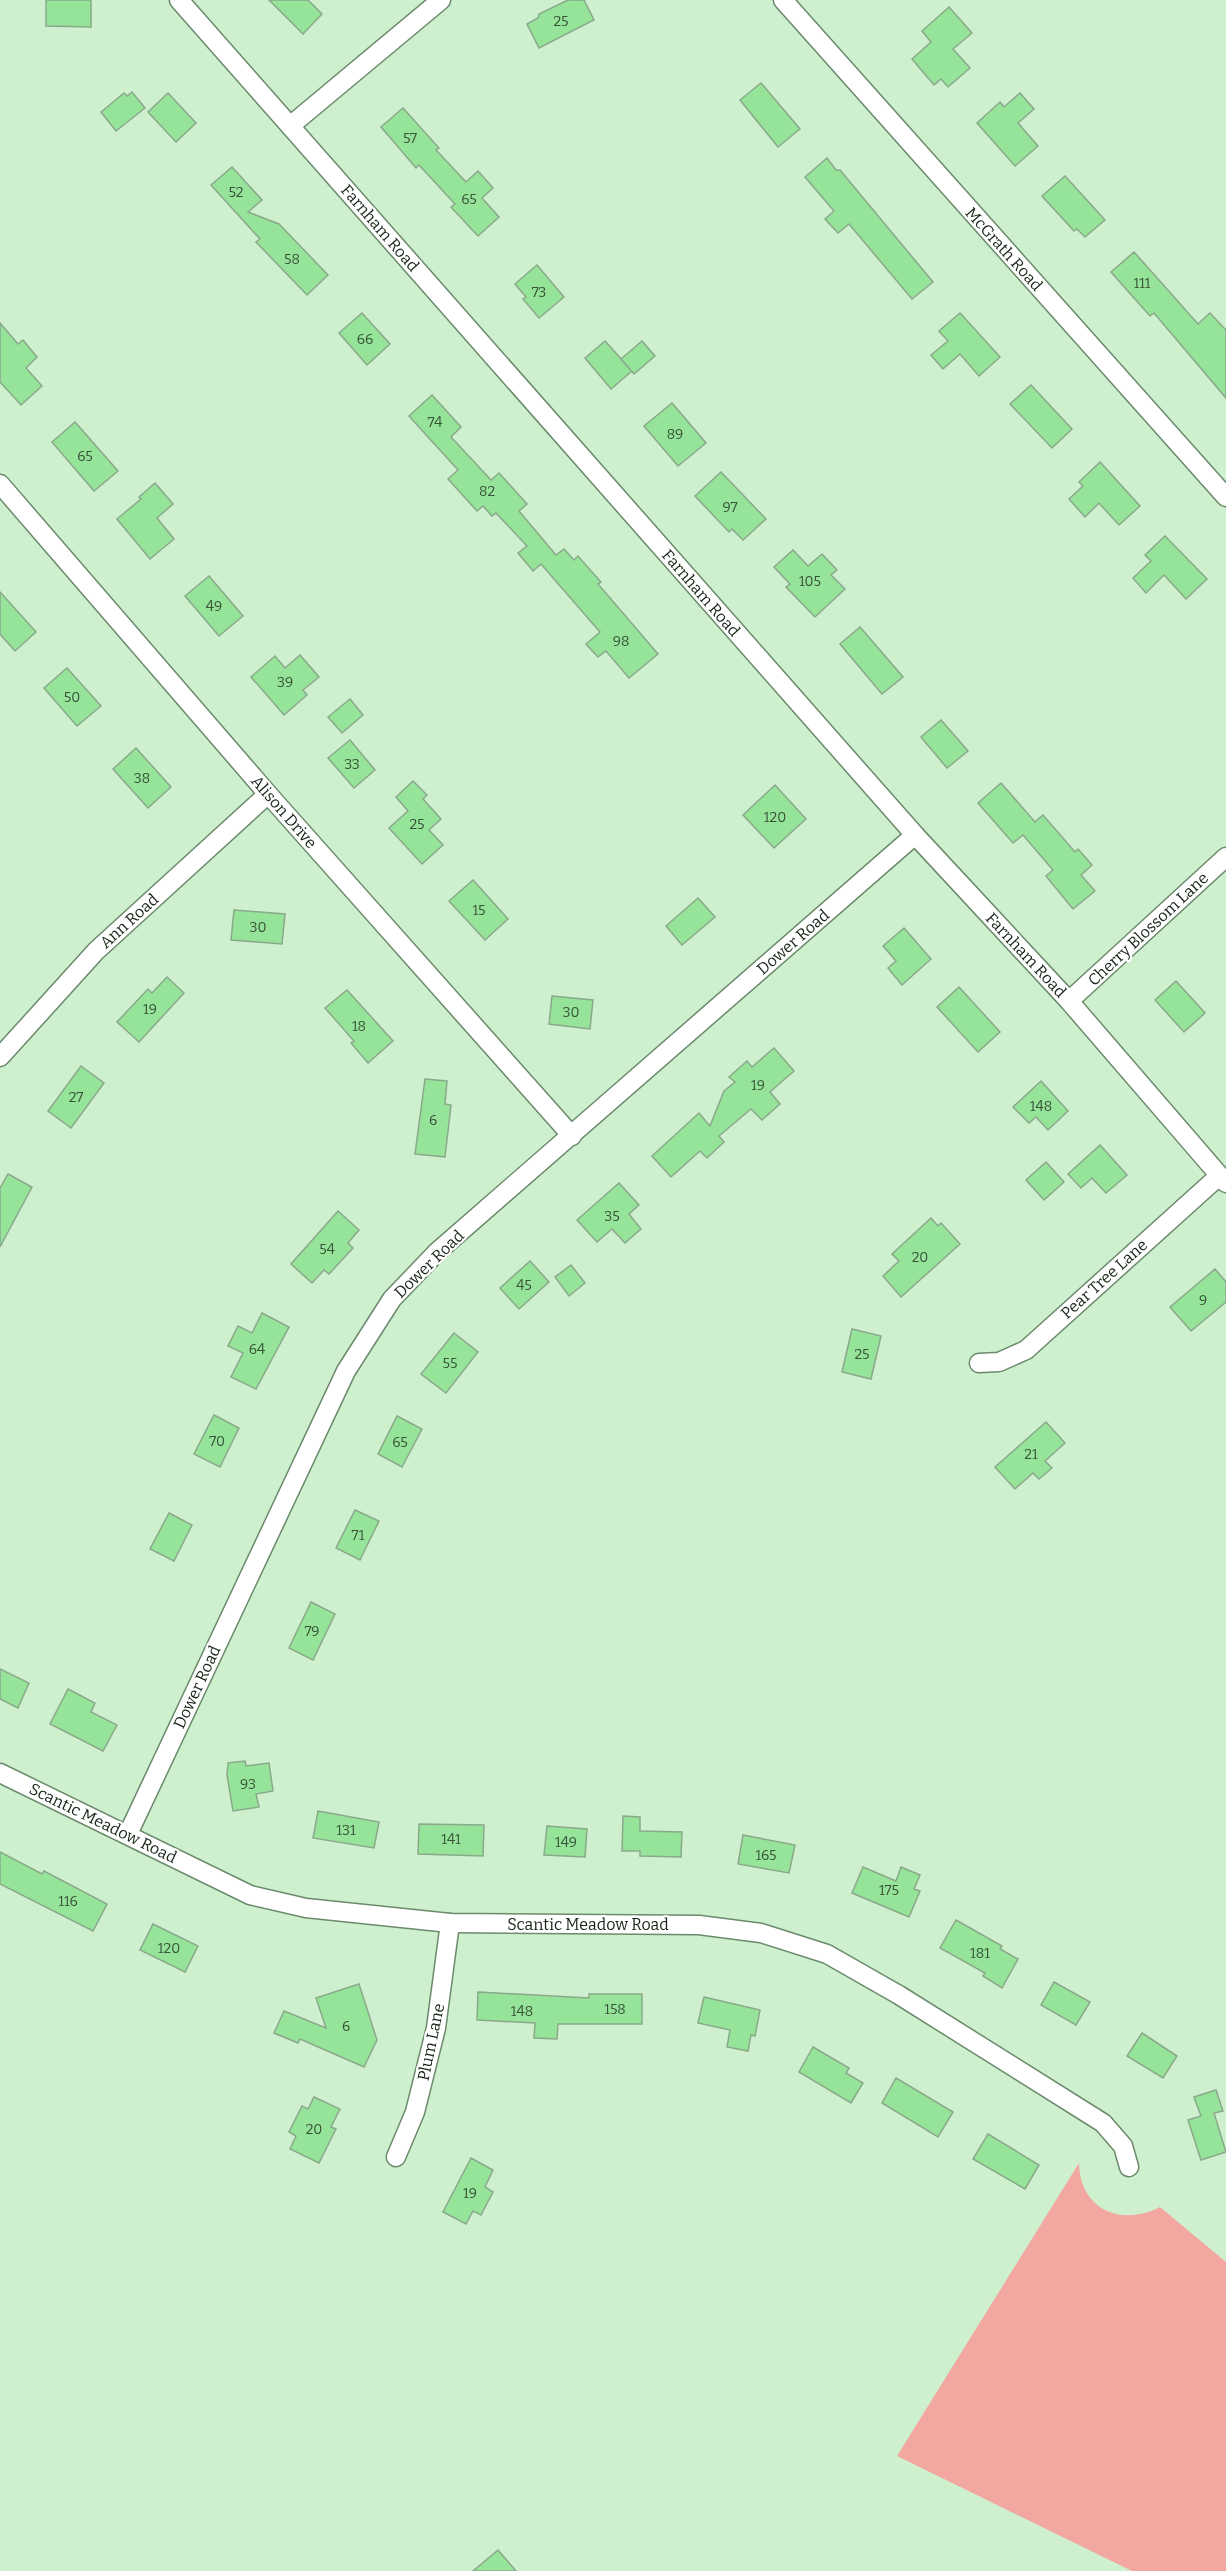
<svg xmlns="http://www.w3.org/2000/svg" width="1226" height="2571" font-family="Bitter,serif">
	<rect width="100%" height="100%" fill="#cef0cf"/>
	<path fill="#f2a7a0" d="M 1079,2163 C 1080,2210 1121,2227 1160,2207 L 1226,2262 L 1226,2571 L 1132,2571 L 897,2456 Z"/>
	<g fill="#96e39a" stroke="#8aa98a" stroke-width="1.5">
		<path d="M 46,0 L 91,0 L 91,27 L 46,26 Z"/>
		<path d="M 269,0 L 308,0 L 322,14 L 303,34 Z"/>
		<path d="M 568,0 L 584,0 L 594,20 L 539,48 L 527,24 L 538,18 L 539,14 Z"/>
		<path d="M 949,7 L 972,33 L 953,49 L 970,68 L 948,87 L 941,79 L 934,85 L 912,59 L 931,42 L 922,31 Z"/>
		<path d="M 761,83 L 800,129 L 778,147 L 740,100 Z"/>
		<path d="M 132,92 L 145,108 L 116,131 L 101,112 L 124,93 L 127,96 Z"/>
		<path d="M 168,93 L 196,123 L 176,142 L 148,112 Z"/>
		<path d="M 1020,93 L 1034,109 L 1018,123 L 1038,146 L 1015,166 L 977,123 L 1000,102 L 1004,107 Z"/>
		<path d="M 403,108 L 439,148 L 436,150 L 466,182 L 478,171 L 493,188 L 482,198 L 499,217 L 478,236 L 451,207 L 455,204 L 419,165 L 416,168 L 381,127 Z"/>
		<path d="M 827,158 L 836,170 L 840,170 L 933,282 L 912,299 L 849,224 L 838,233 L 825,219 L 834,211 L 805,177 Z"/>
		<path d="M 232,167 L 262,200 L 248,212 L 279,224 L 328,275 L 307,295 L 256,242 L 260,239 L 211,185 Z"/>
		<path d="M 1065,176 L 1105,220 L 1085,237 L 1077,229 L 1074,231 L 1042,196 Z"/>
		<path d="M 1134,252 L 1198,324 L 1210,313 L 1226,330 L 1226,398 L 1154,313 L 1150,316 L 1111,272 Z"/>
		<path d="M 537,265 L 564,297 L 539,318 L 523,299 L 526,297 L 515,284 Z"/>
		<path d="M 362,313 L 390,344 L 367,365 L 339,333 Z"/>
		<path d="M 960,313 L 1000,357 L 979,376 L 960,354 L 943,369 L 931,355 L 948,341 L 939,331 Z"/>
		<path d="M 0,323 L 18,344 L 23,340 L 37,357 L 26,368 L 42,386 L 21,405 L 0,382 Z"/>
		<path d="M 605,341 L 632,371 L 611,389 L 585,358 Z"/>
		<path d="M 642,341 L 655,356 L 634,374 L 621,359 Z"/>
		<path d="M 1031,385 L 1072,429 L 1052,448 L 1010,404 Z"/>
		<path d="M 432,395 L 461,427 L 451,437 L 491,480 L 499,473 L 527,504 L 519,511 L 556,555 L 564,549 L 574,560 L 578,556 L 601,582 L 598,584 L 658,654 L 629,678 L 606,651 L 598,657 L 586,644 L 600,632 L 541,564 L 533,571 L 518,553 L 527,546 L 496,513 L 492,516 L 483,506 L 477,511 L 448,479 L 458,470 L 409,416 Z"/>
		<path d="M 672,403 L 706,443 L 678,466 L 644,426 Z"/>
		<path d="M 75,422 L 118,471 L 94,491 L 52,442 Z"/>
		<path d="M 1100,462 L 1140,506 L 1119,525 L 1099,503 L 1085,517 L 1069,499 L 1083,486 L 1079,482 Z"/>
		<path d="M 721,472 L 766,519 L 743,540 L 732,529 L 729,532 L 695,496 Z"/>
		<path d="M 155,483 L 173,504 L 157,518 L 174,539 L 150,559 L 117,519 L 141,499 L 139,497 Z"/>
		<path d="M 1165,536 L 1207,579 L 1186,599 L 1164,575 L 1146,593 L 1133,578 L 1151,561 L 1145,555 Z"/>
		<path d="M 793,550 L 808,566 L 822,554 L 837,570 L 831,575 L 845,589 L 815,617 L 786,587 L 790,584 L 774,567 Z"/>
		<path d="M 209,576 L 243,616 L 219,636 L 185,596 Z"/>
		<path d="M 0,592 L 36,632 L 15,651 L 0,634 Z"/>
		<path d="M 860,627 L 903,677 L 882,694 L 840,644 Z"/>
		<path d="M 300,655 L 319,677 L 303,690 L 307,695 L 284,715 L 251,677 L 275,656 L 285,668 Z"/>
		<path d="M 67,668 L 101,706 L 77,726 L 44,688 Z"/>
		<path d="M 350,699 L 363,715 L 342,733 L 328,717 Z"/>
		<path d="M 941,720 L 968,751 L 947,768 L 921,737 Z"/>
		<path d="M 350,740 L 375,770 L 354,788 L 328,758 Z"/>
		<path d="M 136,748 L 171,787 L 148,808 L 113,769 Z"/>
		<path d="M 413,781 L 427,795 L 423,799 L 441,819 L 429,830 L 443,845 L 422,864 L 389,828 L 408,811 L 396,797 Z"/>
		<path d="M 1001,783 L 1035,822 L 1043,815 L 1075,852 L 1078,849 L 1092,865 L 1081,875 L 1095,891 L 1073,909 L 1046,876 L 1053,870 L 1023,835 L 1013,843 L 978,803 Z"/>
		<path d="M 775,785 L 806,819 L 774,848 L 743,815 Z"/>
		<path d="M 473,880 L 508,919 L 485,940 L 449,901 Z"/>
		<path d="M 698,898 L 715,917 L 682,945 L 666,926 Z"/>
		<path d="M 234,910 L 285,914 L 282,944 L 231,940 Z"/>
		<path d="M 904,928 L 931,959 L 902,985 L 888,968 L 896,961 L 883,946 Z"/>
		<path d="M 167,977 L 184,993 L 139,1042 L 117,1022 L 148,989 L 152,993 Z"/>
		<path d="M 1176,981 L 1205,1013 L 1184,1032 L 1155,1000 Z"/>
		<path d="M 959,987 L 1000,1032 L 978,1052 L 937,1007 Z"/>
		<path d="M 347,990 L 393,1041 L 368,1063 L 351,1043 L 354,1041 L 325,1008 Z"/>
		<path d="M 552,996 L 593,1000 L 590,1029 L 549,1024 Z"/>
		<path d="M 774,1048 L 794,1071 L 770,1092 L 780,1104 L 762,1120 L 751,1109 L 719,1136 L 724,1142 L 707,1158 L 700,1151 L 671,1177 L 652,1156 L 699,1113 L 710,1126 L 724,1091 L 735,1082 L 729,1077 L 747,1061 L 752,1067 Z"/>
		<path d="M 81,1066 L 104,1083 L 71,1128 L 48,1111 Z"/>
		<path d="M 425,1079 L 447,1081 L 445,1104 L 451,1105 L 445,1157 L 415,1154 Z"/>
		<path d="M 1041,1081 L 1068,1111 L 1048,1130 L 1036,1117 L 1029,1123 L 1013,1107 Z"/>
		<path d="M 1100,1145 L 1127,1175 L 1106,1193 L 1092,1178 L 1081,1188 L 1068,1174 Z"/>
		<path d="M 1046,1162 L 1064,1182 L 1044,1200 L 1026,1180 Z"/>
		<path d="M 8,1174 L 32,1187 L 0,1247 L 0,1188 Z"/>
		<path d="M 619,1183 L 639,1205 L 629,1214 L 641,1229 L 625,1243 L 612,1229 L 597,1242 L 577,1220 Z"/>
		<path d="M 338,1211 L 359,1230 L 348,1243 L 353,1248 L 329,1274 L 324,1270 L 312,1283 L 291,1264 Z"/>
		<path d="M 931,1218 L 938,1226 L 941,1223 L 960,1244 L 901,1297 L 883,1276 L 899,1261 L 892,1254 Z"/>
		<path d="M 530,1261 L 549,1282 L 519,1309 L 500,1288 Z"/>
		<path d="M 571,1265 L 585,1283 L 569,1296 L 555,1277 Z"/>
		<path d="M 1215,1269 L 1226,1282 L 1226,1302 L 1191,1331 L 1170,1307 Z"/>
		<path d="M 262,1313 L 289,1327 L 256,1389 L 231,1377 L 243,1353 L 228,1346 L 238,1326 L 252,1333 Z"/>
		<path d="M 852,1329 L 881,1336 L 871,1379 L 842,1372 Z"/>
		<path d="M 454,1333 L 478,1352 L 446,1393 L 421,1374 Z"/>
		<path d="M 214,1415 L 239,1428 L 220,1467 L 194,1454 Z"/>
		<path d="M 397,1416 L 422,1429 L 402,1467 L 378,1454 Z"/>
		<path d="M 1046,1422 L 1065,1443 L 1045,1461 L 1052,1468 L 1039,1479 L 1033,1473 L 1015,1489 L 995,1467 Z"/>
		<path d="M 355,1510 L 379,1521 L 360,1560 L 336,1548 Z"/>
		<path d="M 169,1513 L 192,1525 L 174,1561 L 150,1549 Z"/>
		<path d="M 311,1602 L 335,1614 L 313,1660 L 289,1648 Z"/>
		<path d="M 0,1669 L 29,1683 L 18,1708 L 0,1699 Z"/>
		<path d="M 68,1689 L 95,1703 L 91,1712 L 117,1725 L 103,1751 L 50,1724 Z"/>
		<path d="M 245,1761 L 246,1766 L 269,1763 L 273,1791 L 256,1794 L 259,1807 L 233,1811 L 227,1775 L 228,1763 Z"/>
		<path d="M 318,1811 L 379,1822 L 374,1848 L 313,1838 Z"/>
		<path d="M 623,1816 L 640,1817 L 640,1831 L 682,1832 L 681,1857 L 640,1856 L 640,1851 L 622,1851 Z"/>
		<path d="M 419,1824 L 484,1825 L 483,1856 L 418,1854 Z"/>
		<path d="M 547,1826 L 587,1829 L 585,1857 L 544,1855 Z"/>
		<path d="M 743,1835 L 795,1845 L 789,1873 L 738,1864 Z"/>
		<path d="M 0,1852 L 42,1874 L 44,1871 L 107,1904 L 93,1931 L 0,1884 Z"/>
		<path d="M 863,1867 L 896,1881 L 901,1867 L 920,1875 L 914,1889 L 920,1891 L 909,1917 L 852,1893 Z"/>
		<path d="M 956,1920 L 1002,1946 L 1000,1949 L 1018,1959 L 1002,1988 L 983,1976 L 985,1973 L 940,1948 Z"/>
		<path d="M 153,1924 L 198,1946 L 185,1972 L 140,1950 Z"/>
		<path d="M 1054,1982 L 1090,2002 L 1076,2025 L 1041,2005 Z"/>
		<path d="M 359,1984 L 377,2040 L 364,2067 L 300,2039 L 298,2043 L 274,2033 L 284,2011 L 326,2028 L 316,1998 Z"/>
		<path d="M 478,1992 L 589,1998 L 589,1994 L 642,1994 L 642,2024 L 558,2024 L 557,2039 L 534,2038 L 535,2023 L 477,2020 Z"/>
		<path d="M 704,1997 L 760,2010 L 755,2036 L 751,2035 L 748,2051 L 727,2047 L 730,2030 L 698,2023 Z"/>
		<path d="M 1142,2033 L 1177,2056 L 1163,2078 L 1127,2056 Z"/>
		<path d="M 813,2047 L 849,2068 L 846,2073 L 863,2083 L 851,2103 L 799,2072 Z"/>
		<path d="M 896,2078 L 953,2112 L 938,2137 L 882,2103 Z"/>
		<path d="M 1216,2090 L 1223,2111 L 1214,2113 L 1226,2152 L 1201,2160 L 1188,2120 L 1201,2116 L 1194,2097 Z"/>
		<path d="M 314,2097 L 340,2109 L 331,2127 L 336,2129 L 319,2163 L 290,2149 L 296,2136 L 289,2132 L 302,2106 L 308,2109 Z"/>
		<path d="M 988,2134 L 1039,2165 L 1025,2189 L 973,2159 Z"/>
		<path d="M 471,2158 L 493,2170 L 485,2187 L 493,2192 L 481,2215 L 473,2211 L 466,2224 L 443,2212 Z"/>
		<path d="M 498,2550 L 516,2571 L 473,2571 Z"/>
	</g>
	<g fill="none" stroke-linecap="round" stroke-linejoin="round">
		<defs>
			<g id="street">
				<path d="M 179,0 L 915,835 L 1069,1001 L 1226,1183"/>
				<path d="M 783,0 L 1226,497"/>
				<path d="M 290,126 L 441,0"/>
				<path d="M 0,484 L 268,794 L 572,1136"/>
				<path d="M 1069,1001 L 1226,857"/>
				<path d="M 0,1057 L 96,951 L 268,794"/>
				<path d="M 979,1363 L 999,1362 L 1026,1350 L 1219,1176"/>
				<path d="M 0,1773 L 250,1895 L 306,1908 L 450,1923 L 699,1925 L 761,1933 L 827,1954 L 899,1995 L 1103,2123 L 1123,2146 L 1129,2167"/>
				<path d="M 128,1834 L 346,1371 L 392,1299 L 437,1252 L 915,835"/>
				<path d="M 396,2157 L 415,2112 L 436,2028 L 450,1923"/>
			</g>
		</defs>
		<use href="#street" stroke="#6b8a6c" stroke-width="21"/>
		<use href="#street" stroke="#fff" stroke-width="18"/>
	</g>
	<g text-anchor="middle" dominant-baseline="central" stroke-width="4.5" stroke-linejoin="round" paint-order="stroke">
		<g font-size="14" fill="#375338">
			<text x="561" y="21">25</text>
			<text x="410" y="138">57</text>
			<text x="236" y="192">52</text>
			<text x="469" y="199">65</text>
			<text x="292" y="259">58</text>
			<text x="1142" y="283">111</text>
			<text x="539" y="292">73</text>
			<text x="365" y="339">66</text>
			<text x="435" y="422">74</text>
			<text x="675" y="434">89</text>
			<text x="85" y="456">65</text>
			<text x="487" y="491">82</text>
			<text x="730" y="507">97</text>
			<text x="810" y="581">105</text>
			<text x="214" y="606">49</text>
			<text x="621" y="641">98</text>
			<text x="285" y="682">39</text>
			<text x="72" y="697">50</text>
			<text x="352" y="764">33</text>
			<text x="142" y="778">38</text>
			<text x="775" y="817">120</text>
			<text x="417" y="824">25</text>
			<text x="479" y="910">15</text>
			<text x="258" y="927">30</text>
			<text x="150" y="1009">19</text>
			<text x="571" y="1012">30</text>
			<text x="359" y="1026">18</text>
			<text x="758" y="1085">19</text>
			<text x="76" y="1097">27</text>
			<text x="1041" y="1106">148</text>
			<text x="433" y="1120">6</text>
			<text x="612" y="1216">35</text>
			<text x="327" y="1249">54</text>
			<text x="920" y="1257">20</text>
			<text x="524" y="1285">45</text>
			<text x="1203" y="1300">9</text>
			<text x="257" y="1349">64</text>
			<text x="862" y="1354">25</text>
			<text x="450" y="1363">55</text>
			<text x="217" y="1441">70</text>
			<text x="400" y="1442">65</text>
			<text x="1031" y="1454">21</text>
			<text x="358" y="1535">71</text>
			<text x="312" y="1631">79</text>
			<text x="248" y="1784">93</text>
			<text x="346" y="1830">131</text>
			<text x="451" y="1839">141</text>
			<text x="566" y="1842">149</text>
			<text x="766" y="1855">165</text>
			<text x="889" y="1890">175</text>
			<text x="68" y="1901">116</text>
			<text x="169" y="1948">120</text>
			<text x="980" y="1953">181</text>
			<text x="615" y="2009">158</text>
			<text x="522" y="2011">148</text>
			<text x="346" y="2026">6</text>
			<text x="314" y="2129">20</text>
			<text x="470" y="2193">19</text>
		</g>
		<g font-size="16" fill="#172317" stroke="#fff">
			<text transform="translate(380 228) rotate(49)">Farnham Road</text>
			<text transform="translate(1004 249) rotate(48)">McGrath Road</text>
			<text transform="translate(701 593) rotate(49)">Farnham Road</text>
			<text transform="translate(284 812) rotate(49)">Alison Drive</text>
			<text transform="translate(129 921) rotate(-42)">Ann Road</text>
			<text transform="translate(1148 929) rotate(-43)">Cherry Blossom Lane</text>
			<text transform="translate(793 942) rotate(-41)">Dower Road</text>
			<text transform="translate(1026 955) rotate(47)">Farnham Road</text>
			<text transform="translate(429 1264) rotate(-44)">Dower Road</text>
			<text transform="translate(1104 1279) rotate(-42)">Pear Tree Lane</text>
			<text transform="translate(197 1687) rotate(-65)">Dower Road</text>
			<text transform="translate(103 1823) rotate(26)">Scantic Meadow Road</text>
			<text x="588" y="1924">Scantic Meadow Road</text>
			<text transform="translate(431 2042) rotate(-78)">Plum Lane</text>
		</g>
	</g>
</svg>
